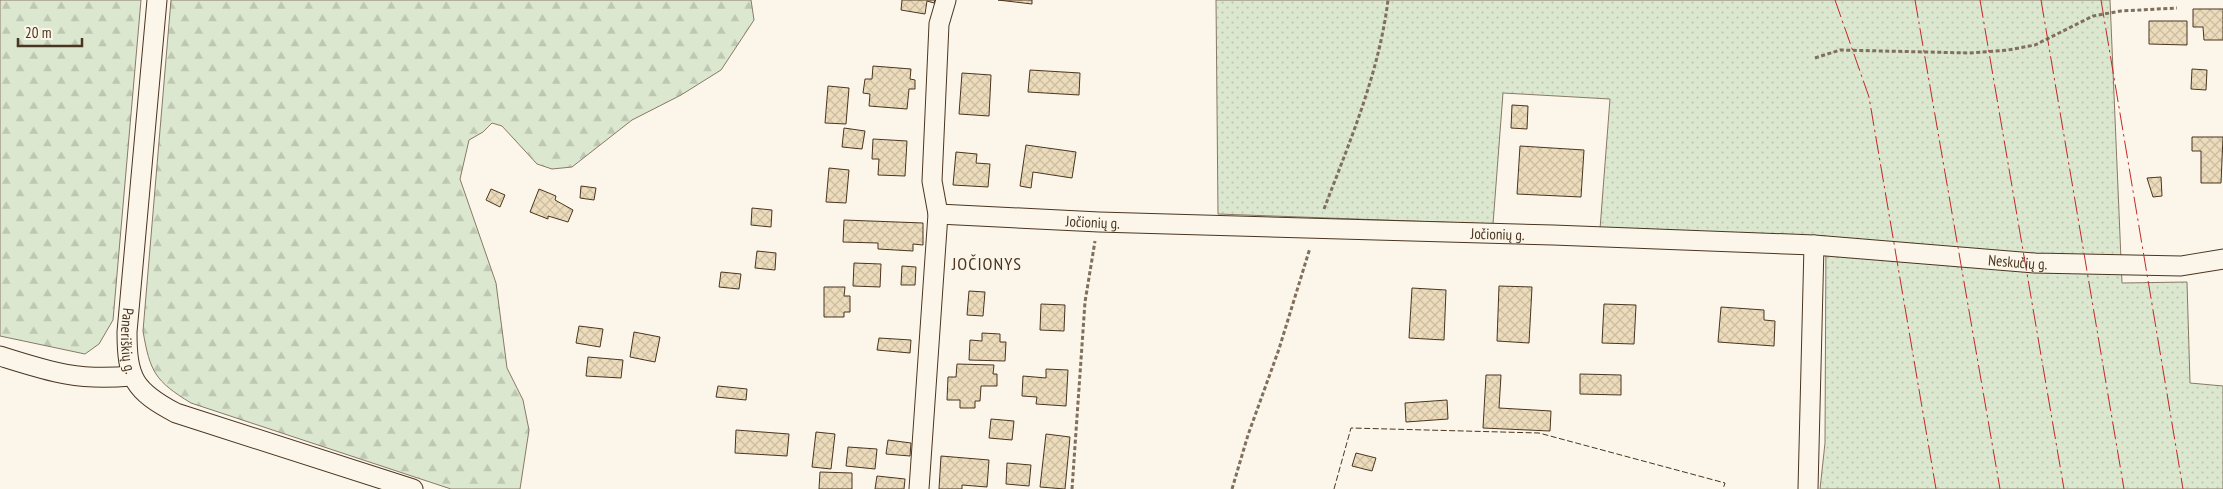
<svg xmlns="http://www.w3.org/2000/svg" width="2223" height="489" font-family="'PT Sans Narrow',sans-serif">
	<defs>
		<pattern id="grass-dots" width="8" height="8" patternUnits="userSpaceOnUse" patternTransform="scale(1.25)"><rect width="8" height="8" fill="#dce7d0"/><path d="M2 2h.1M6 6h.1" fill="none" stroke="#bec7b2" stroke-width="1.8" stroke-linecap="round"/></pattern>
		<pattern id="forest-firs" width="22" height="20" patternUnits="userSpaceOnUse" patternTransform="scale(1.25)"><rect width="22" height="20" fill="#dce7d0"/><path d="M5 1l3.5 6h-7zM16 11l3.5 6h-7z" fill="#bec7b2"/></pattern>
		<pattern id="building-cross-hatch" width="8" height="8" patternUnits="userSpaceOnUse" patternTransform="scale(1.25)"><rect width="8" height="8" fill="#ecdcbc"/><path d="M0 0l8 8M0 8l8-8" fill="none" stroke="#ccbda1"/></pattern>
	</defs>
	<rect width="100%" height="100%" fill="#fbf6e9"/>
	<path fill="url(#grass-dots)" stroke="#887966" d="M 1216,0 L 2110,0 L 2122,283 L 2187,282 L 2190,383 L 2223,386 L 2223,489 L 1820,489 L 1825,443 L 1826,236 L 1600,229 L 1610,99 L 1503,93 L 1493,224 L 1218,214 Z"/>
	<g fill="url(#forest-firs)" stroke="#887966">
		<path d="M 0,0 L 141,0 L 113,320 L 99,344 L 85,354 L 0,336 Z"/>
		<path d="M 171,0 L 751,0 L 754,20 L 721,70 L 681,95 L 632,120 L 572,167 L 552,169 L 537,164 L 502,126 L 492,123 L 483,132 L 469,140 L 460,179 L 496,283 L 507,368 L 523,400 L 529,430 L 520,489 L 451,489 L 191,403 C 155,381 150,372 143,331 Z"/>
	</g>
	<g fill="url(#building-cross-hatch)" stroke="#4a3520">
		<path d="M 902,0 L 935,0 L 934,3 L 927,1 L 925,14 L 901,10 Z"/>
		<path d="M 998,0 L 1032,0 L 1032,4 Z"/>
		<path d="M 2193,9 L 2223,9 L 2223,40 L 2204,40 L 2203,27 L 2193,27 Z"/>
		<path d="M 2149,21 L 2187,21 L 2187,45 L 2149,44 Z"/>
		<path d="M 873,66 L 911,69 L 910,79 L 915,80 L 915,89 L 909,89 L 907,109 L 869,106 L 870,94 L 863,93 L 865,79 L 872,79 Z"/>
		<path d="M 2192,69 L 2207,70 L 2206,90 L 2191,89 Z"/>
		<path d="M 1030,70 L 1080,73 L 1079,95 L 1028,92 Z"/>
		<path d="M 962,73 L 991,75 L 989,116 L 959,114 Z"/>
		<path d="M 828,86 L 849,88 L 846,124 L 825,123 Z"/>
		<path d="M 1512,105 L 1528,106 L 1527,129 L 1511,128 Z"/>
		<path d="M 844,128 L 865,131 L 862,149 L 842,147 Z"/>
		<path d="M 2192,137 L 2223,137 L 2221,183 L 2201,183 L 2201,151 L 2192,151 Z"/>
		<path d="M 873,139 L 907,141 L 905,176 L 878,175 L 879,159 L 872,159 Z"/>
		<path d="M 1026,145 L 1076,152 L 1072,178 L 1033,172 L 1031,188 L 1020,186 Z"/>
		<path d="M 1520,146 L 1584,150 L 1581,197 L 1517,194 Z"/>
		<path d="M 956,152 L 977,154 L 976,163 L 990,164 L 988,187 L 953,185 Z"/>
		<path d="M 829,168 L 849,170 L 846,203 L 826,202 Z"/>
		<path d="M 2161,177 L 2162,196 L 2153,197 L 2147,178 Z"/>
		<path d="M 581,186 L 596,188 L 594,200 L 580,198 Z"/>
		<path d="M 491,189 L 505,195 L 500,207 L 486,200 Z"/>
		<path d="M 539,189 L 556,196 L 555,200 L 573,210 L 568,222 L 548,216 L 548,219 L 530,212 Z"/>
		<path d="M 752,208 L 772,210 L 771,227 L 751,225 Z"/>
		<path d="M 844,220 L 923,223 L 923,245 L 913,244 L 913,251 L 878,249 L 878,243 L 843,242 Z"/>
		<path d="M 757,251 L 776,253 L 775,270 L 755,268 Z"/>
		<path d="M 854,263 L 881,264 L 880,287 L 853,286 Z"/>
		<path d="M 902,266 L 916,267 L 915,285 L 901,285 Z"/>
		<path d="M 721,272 L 741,274 L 739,289 L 719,287 Z"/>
		<path d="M 1499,286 L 1532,287 L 1529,343 L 1497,341 Z"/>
		<path d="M 824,287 L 845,287 L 844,296 L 850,296 L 850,312 L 844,312 L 844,317 L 824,317 Z"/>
		<path d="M 1412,288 L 1446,290 L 1444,340 L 1409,338 Z"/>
		<path d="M 969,291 L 985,292 L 983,316 L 967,315 Z"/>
		<path d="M 1041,304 L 1065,305 L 1064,331 L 1040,330 Z"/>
		<path d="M 1604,304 L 1636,305 L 1634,344 L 1602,343 Z"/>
		<path d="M 1721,307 L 1764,310 L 1764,320 L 1775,321 L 1774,346 L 1718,342 Z"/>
		<path d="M 579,326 L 603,329 L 600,347 L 576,343 Z"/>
		<path d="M 634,332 L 660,337 L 655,362 L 630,357 Z"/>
		<path d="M 982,333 L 1000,334 L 1000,342 L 1006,342 L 1005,361 L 969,360 L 970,340 L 982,341 Z"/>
		<path d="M 879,338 L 911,340 L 910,353 L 877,350 Z"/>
		<path d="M 588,357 L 623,360 L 621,378 L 586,376 Z"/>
		<path d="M 957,364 L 994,365 L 993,374 L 997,374 L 997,386 L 981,386 L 980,401 L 975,401 L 975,408 L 960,408 L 960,400 L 947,400 L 948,377 L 956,377 Z"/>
		<path d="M 1046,369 L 1068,370 L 1066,406 L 1036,404 L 1037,397 L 1022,396 L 1023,376 L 1046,378 Z"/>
		<path d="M 1580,374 L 1621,375 L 1621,395 L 1580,394 Z"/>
		<path d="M 1486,375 L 1501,375 L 1499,408 L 1551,411 L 1550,431 L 1483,428 Z"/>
		<path d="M 718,386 L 747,389 L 746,400 L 716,397 Z"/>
		<path d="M 1447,400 L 1448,419 L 1406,422 L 1405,403 Z"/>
		<path d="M 991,419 L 1014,421 L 1012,440 L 989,438 Z"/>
		<path d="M 736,430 L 789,434 L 787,456 L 735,453 Z"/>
		<path d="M 816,432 L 835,434 L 831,469 L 812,467 Z"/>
		<path d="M 1046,434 L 1070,437 L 1065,489 L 1040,487 Z"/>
		<path d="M 888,440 L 911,443 L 910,456 L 886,454 Z"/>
		<path d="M 848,447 L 877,449 L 875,469 L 846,466 Z"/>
		<path d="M 1356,453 L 1376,458 L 1372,471 L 1352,466 Z"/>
		<path d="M 941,456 L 989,460 L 987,487 L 962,485 L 962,489 L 939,489 Z"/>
		<path d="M 1007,463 L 1031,465 L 1029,486 L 1006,484 Z"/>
		<path d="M 820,472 L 852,473 L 852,489 L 819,489 Z"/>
		<path d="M 877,476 L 905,479 L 904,489 L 875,489 Z"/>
	</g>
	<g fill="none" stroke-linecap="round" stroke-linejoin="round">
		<defs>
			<g id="street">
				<path id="s1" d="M 157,0 L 127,332 C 127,378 134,391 176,413 L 413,489"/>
				<path id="s2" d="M 938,214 L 1099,222 L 1553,235 L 1814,245 L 2035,263 L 2181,266 L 2223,259"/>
				<path d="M 0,356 C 51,372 77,381 131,376"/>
				<path d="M 919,489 L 938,214 L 932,181 L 939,24 L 946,0"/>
				<path d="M 1808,489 L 1814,245"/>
			</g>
		</defs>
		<use href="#street" stroke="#4a3520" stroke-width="21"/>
		<g stroke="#7f6f5c" stroke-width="3" stroke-dasharray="4 2.5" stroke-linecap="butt">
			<path d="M 1815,58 L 1840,50 L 1969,53 L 2008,50 L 2035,45 L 2093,16 L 2121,11 L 2177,8"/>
			<path d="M 1324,209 C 1350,141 1379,73 1388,0"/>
			<path d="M 1072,489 L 1085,302 L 1095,241"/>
			<path d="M 1232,489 L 1248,435 L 1279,349 L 1310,248"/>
		</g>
		<use href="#street" stroke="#fbf6e9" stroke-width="19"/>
		<path stroke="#4a3520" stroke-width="1" stroke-dasharray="6 2.5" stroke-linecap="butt" d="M 1334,489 L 1351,428 L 1539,433 L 1725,483 L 1723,489"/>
		<g stroke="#c62828" stroke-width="1" stroke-dasharray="18 4 2.5 4" stroke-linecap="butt">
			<path d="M 1835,0 L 1869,97 L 1936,489"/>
			<path d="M 1915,0 L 2000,489"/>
			<path d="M 1980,0 L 2064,489"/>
			<path d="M 2041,0 L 2124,489"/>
			<path d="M 2101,0 L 2183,489"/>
		</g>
	</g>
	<g text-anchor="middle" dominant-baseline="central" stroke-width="4" stroke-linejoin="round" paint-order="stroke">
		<g font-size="15" fill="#4a3520" stroke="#fbf6e9">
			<text stroke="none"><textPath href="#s2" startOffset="155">Jočionių g.</textPath></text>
			<text stroke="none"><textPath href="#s2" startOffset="560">Jočionių g.</textPath></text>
			<text stroke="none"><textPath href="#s2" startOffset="1081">Neskučių g.</textPath></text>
			<text stroke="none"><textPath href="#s1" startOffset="342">Paneriškių g.</textPath></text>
		</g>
		<g font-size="18" letter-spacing="1" fill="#4a3520" stroke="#fbf6e9">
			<text x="987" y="263">JOČIONYS</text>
		</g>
	</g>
	<path d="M18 38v8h64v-8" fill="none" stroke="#4a3520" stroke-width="2.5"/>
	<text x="25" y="38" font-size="15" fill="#4a3520" stroke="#fbf6e9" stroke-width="4" paint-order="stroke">20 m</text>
</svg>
